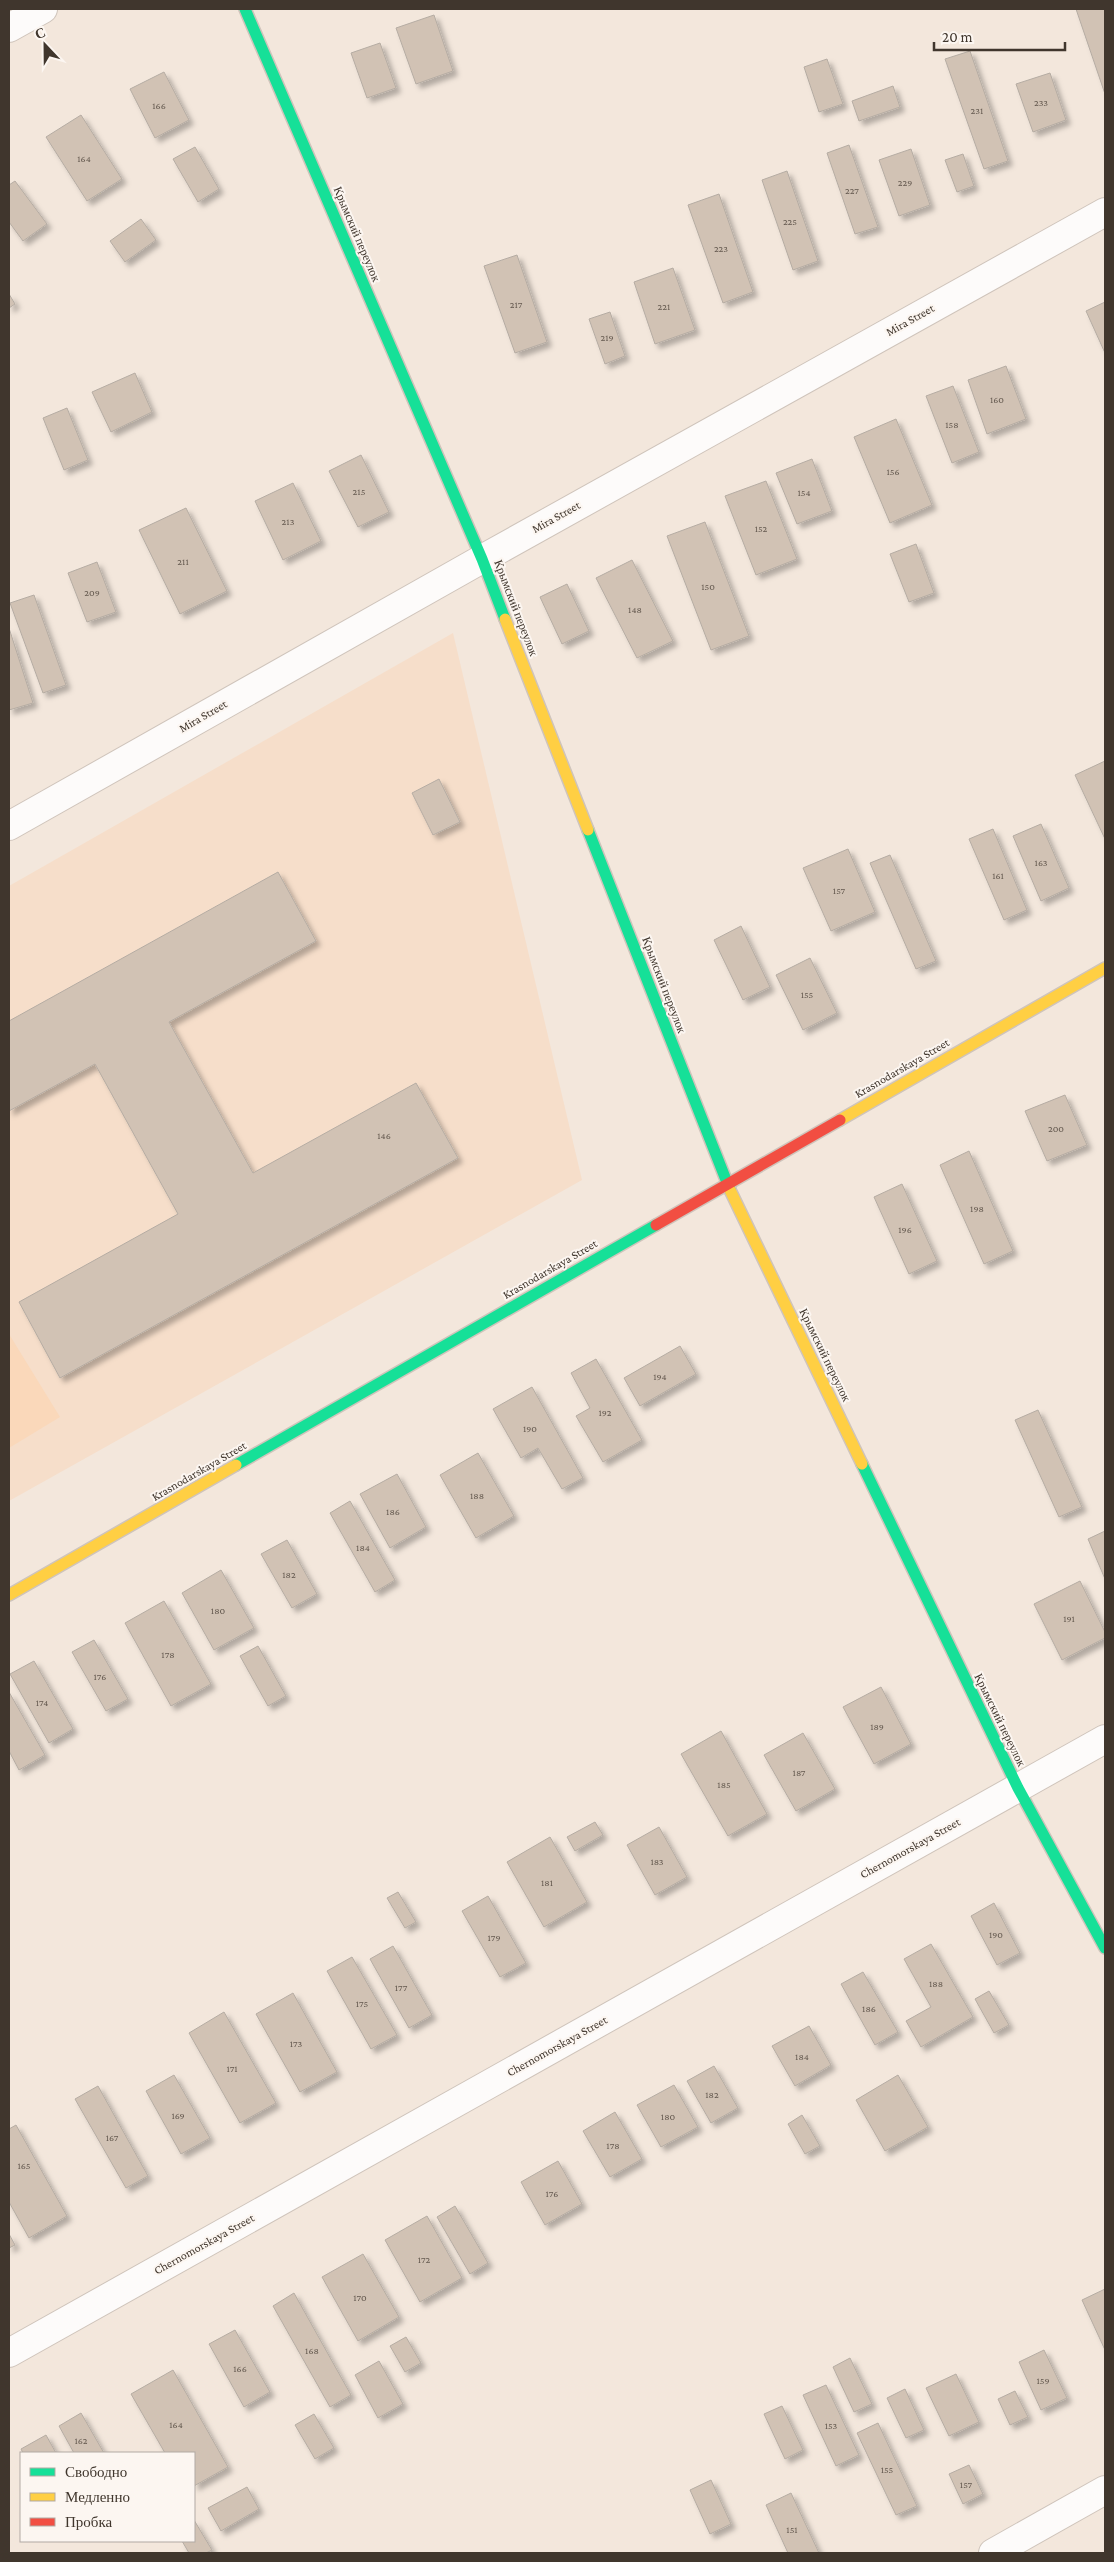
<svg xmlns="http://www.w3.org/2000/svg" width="1114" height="2562" font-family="'Crimson Pro',serif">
	<defs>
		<filter id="shadow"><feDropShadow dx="4.5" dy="4.5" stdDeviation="2.5" flood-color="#0004"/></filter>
	</defs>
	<rect width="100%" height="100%" fill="#f3e7dc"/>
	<path fill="#f6deca" d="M 453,633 L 582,1180 L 9,1501 L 9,886 Z"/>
	<path fill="#fad8ba" d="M 9,1334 L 60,1417 L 9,1448 Z"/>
	<g fill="#d1c2b4" stroke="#b5aca3" filter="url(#shadow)">
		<path d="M 1076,9 L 1105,9 L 1105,94 Z"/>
		<path d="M 434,15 L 453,71 L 416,84 L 396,28 Z"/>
		<path d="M 380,43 L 396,88 L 367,98 L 351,53 Z"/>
		<path d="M 970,51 L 1008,161 L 984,169 L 945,59 Z"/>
		<path d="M 827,59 L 843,104 L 819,112 L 804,67 Z"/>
		<path d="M 164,72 L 189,120 L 155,138 L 130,89 Z"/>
		<path d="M 1050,73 L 1066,120 L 1033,132 L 1016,84 Z"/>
		<path d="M 893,86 L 900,107 L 859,121 L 852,101 Z"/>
		<path d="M 81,115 L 122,179 L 87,201 L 46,137 Z"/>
		<path d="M 849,145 L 878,227 L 855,234 L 827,153 Z"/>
		<path d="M 195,147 L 219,189 L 198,202 L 173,159 Z"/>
		<path d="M 911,149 L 930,205 L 899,216 L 879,160 Z"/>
		<path d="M 963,154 L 974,186 L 957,192 L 945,160 Z"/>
		<path d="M 787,171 L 818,261 L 793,270 L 762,180 Z"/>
		<path d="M 15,181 L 47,224 L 23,241 L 9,222 L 9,185 Z"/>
		<path d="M 719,194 L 753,292 L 723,303 L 688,205 Z"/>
		<path d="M 141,219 L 156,240 L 125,262 L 110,241 Z"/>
		<path d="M 517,255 L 547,342 L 515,353 L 484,266 Z"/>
		<path d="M 673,268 L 695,330 L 655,344 L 634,282 Z"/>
		<path d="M 9,294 L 15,304 L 9,308 Z"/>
		<path d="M 1105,302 L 1105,353 L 1086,311 Z"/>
		<path d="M 610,312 L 625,356 L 605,364 L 589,319 Z"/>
		<path d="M 1006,366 L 1026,419 L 987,434 L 968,380 Z"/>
		<path d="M 135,373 L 152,412 L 111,432 L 92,392 Z"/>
		<path d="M 953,386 L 979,452 L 952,463 L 926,396 Z"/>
		<path d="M 67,408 L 88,460 L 64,470 L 43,418 Z"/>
		<path d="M 896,419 L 932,505 L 890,523 L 854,437 Z"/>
		<path d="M 361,455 L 389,512 L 358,527 L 329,471 Z"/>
		<path d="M 812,459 L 832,511 L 797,524 L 776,473 Z"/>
		<path d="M 766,481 L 797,559 L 756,575 L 725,496 Z"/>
		<path d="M 293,483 L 321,541 L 283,560 L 255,501 Z"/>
		<path d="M 186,508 L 227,591 L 180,614 L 139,530 Z"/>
		<path d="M 705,522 L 749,636 L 711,650 L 667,536 Z"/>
		<path d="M 916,544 L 934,593 L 909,602 L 890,554 Z"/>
		<path d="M 632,560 L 673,641 L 637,658 L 596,578 Z"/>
		<path d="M 97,562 L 116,612 L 87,622 L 68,573 Z"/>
		<path d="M 567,584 L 589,631 L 562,644 L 540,597 Z"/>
		<path d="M 34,595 L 66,685 L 43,693 L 10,603 Z"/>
		<path d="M 9,628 L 33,703 L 9,710 Z"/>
		<path d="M 1105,761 L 1105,839 L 1075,775 Z"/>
		<path d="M 439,779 L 460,822 L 433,835 L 412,793 Z"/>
		<path d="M 1041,824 L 1069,888 L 1041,901 L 1013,836 Z"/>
		<path d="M 993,829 L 1027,910 L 1004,920 L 969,839 Z"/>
		<path d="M 848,849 L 875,912 L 831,931 L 803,868 Z"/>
		<path d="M 890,855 L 936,961 L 916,969 L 870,863 Z"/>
		<path d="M 278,872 L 316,941 L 169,1022 L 253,1173 L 416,1083 L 458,1158 L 60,1378 L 19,1302 L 178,1214 L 95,1064 L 9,1111 L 9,1021 Z"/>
		<path d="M 741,926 L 770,987 L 743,1000 L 714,940 Z"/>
		<path d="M 810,958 L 837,1013 L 803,1030 L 776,975 Z"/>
		<path d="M 1065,1095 L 1087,1145 L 1047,1161 L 1025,1111 Z"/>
		<path d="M 969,1151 L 1013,1251 L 984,1264 L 940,1165 Z"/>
		<path d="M 902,1184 L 937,1261 L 909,1274 L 874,1197 Z"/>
		<path d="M 680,1346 L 696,1374 L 640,1406 L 624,1378 Z"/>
		<path d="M 596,1359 L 642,1440 L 603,1462 L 576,1416 L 590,1408 L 571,1373 Z"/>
		<path d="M 532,1387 L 583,1478 L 562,1489 L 538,1448 L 521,1458 L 493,1409 Z"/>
		<path d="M 1038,1410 L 1082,1507 L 1059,1517 L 1015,1420 Z"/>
		<path d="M 478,1453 L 514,1516 L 476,1538 L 440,1475 Z"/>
		<path d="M 397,1474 L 426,1527 L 390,1548 L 360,1494 Z"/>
		<path d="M 350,1501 L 395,1580 L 375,1592 L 330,1513 Z"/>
		<path d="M 1105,1531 L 1105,1579 L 1088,1539 Z"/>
		<path d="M 287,1540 L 317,1594 L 292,1608 L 261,1554 Z"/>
		<path d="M 221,1570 L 254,1628 L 214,1650 L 182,1593 Z"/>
		<path d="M 1080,1581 L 1105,1632 L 1105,1638 L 1062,1660 L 1034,1604 Z"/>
		<path d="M 164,1601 L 211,1684 L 171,1706 L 125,1623 Z"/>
		<path d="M 94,1640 L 128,1699 L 106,1711 L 72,1652 Z"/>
		<path d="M 258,1646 L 286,1696 L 268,1706 L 240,1656 Z"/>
		<path d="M 34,1661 L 73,1729 L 49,1743 L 10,1674 Z"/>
		<path d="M 881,1687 L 911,1744 L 874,1764 L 843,1707 Z"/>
		<path d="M 9,1692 L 45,1755 L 19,1770 L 9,1751 Z"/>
		<path d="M 721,1731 L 767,1814 L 728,1836 L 681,1754 Z"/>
		<path d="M 803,1733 L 835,1789 L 796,1811 L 764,1755 Z"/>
		<path d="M 595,1822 L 603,1835 L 575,1851 L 567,1837 Z"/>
		<path d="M 659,1827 L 687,1877 L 655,1895 L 627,1845 Z"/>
		<path d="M 550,1837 L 587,1902 L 544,1927 L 507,1862 Z"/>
		<path d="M 398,1892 L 416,1922 L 405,1928 L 387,1898 Z"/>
		<path d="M 488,1896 L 526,1963 L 500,1977 L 462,1911 Z"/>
		<path d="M 994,1903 L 1020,1953 L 997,1965 L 971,1916 Z"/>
		<path d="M 931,1944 L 973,2017 L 921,2047 L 906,2021 L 931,2007 L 904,1959 Z"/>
		<path d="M 393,1946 L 432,2015 L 409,2028 L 370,1959 Z"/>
		<path d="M 352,1957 L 397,2035 L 371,2049 L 327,1971 Z"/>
		<path d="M 863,1972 L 898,2032 L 875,2045 L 841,1984 Z"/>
		<path d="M 989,1991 L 1009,2025 L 994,2033 L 975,1999 Z"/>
		<path d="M 293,1993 L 337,2072 L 300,2092 L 256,2014 Z"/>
		<path d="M 224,2012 L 276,2103 L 240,2123 L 189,2033 Z"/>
		<path d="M 809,2026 L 831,2065 L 795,2086 L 772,2046 Z"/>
		<path d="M 714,2066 L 738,2108 L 711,2123 L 687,2081 Z"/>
		<path d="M 174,2075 L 210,2138 L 181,2154 L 146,2091 Z"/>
		<path d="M 898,2075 L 928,2127 L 885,2151 L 856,2100 Z"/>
		<path d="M 674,2085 L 698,2127 L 661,2147 L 637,2105 Z"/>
		<path d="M 98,2086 L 148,2176 L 126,2188 L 75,2099 Z"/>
		<path d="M 615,2112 L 642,2159 L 610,2177 L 583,2131 Z"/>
		<path d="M 802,2115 L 820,2146 L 805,2154 L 788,2124 Z"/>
		<path d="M 16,2125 L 67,2216 L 29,2238 L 9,2202 L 9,2129 Z"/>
		<path d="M 558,2161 L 582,2204 L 545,2225 L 521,2182 Z"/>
		<path d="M 455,2206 L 488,2263 L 470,2274 L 437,2217 Z"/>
		<path d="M 427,2216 L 462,2278 L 420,2302 L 385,2240 Z"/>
		<path d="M 9,2234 L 15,2245 L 9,2248 Z"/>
		<path d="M 363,2254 L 399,2317 L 358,2341 L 322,2277 Z"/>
		<path d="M 1105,2289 L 1105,2350 L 1082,2300 Z"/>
		<path d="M 294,2293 L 351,2395 L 330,2407 L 273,2306 Z"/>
		<path d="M 235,2330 L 270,2392 L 244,2407 L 209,2344 Z"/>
		<path d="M 406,2337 L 421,2363 L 405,2372 L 390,2346 Z"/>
		<path d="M 1044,2350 L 1067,2398 L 1041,2410 L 1019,2362 Z"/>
		<path d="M 850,2358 L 872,2404 L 854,2412 L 833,2367 Z"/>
		<path d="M 379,2361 L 403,2404 L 378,2418 L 355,2375 Z"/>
		<path d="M 173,2370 L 228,2467 L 194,2486 L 194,2453 L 165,2453 L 131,2394 Z"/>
		<path d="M 956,2374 L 979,2422 L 949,2436 L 926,2388 Z"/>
		<path d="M 826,2385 L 859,2455 L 836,2466 L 803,2395 Z"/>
		<path d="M 905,2389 L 924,2430 L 906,2438 L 887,2398 Z"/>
		<path d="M 1015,2391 L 1028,2417 L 1010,2425 L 998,2399 Z"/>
		<path d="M 782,2406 L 803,2450 L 785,2459 L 764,2414 Z"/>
		<path d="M 81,2413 L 104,2453 L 74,2453 L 59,2426 Z"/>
		<path d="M 314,2414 L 334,2448 L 315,2459 L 295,2425 Z"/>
		<path d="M 878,2423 L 917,2506 L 896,2515 L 857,2433 Z"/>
		<path d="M 46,2435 L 56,2453 L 23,2453 L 21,2449 Z"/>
		<path d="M 969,2465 L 983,2494 L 963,2504 L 949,2474 Z"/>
		<path d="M 711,2480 L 731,2524 L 710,2534 L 690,2490 Z"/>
		<path d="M 247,2487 L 259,2509 L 221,2531 L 208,2508 Z"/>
		<path d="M 791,2493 L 819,2553 L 788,2553 L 766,2505 Z"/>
		<path d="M 194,2520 L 212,2550 L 206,2553 L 189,2553 L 182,2541 L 194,2541 Z"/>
	</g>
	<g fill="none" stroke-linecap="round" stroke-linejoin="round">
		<defs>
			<g id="street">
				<path d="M 9,28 L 43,9"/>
				<path d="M 9,826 L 482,559 L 1105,212"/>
				<path d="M 9,2353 L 1105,1739"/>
				<path d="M 993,2553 L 1105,2490"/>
			</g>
			<g id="fast">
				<path d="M 245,9 L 482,559 L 505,619"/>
				<path d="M 588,830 L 730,1190"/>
				<path d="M 862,1464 L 1018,1788 L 1105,1948"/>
				<path d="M 236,1465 L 656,1225"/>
			</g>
			<g id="slow">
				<path d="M 505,619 L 588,830"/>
				<path d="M 840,1120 L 1105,968"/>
				<path d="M 730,1190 L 862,1464"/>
				<path d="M 9,1595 L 236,1465"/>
			</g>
			<path id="jam" d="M 656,1225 L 840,1120"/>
		</defs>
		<use href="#street" stroke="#cfc4bb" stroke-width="30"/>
		<use href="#fast" stroke="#cfc4bb" stroke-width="14"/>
		<use href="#slow" stroke="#cfc4bb" stroke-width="14"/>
		<use href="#jam" stroke="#cfc4bb" stroke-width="14"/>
		<use href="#street" stroke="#fdfbfa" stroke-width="28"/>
		<use href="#fast" stroke="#16e098" stroke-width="11"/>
		<use href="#slow" stroke="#ffcf43" stroke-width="11"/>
		<use href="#jam" stroke="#f24e42" stroke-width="11"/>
	</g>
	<g text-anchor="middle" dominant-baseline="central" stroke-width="4" stroke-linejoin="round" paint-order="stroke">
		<g font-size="10" fill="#64594f">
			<text x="1041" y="102">233</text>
			<text x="159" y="105">166</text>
			<text x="977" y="110">231</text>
			<text x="84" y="158">164</text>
			<text x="905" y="182">229</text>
			<text x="852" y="190">227</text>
			<text x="790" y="221">225</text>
			<text x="721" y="248">223</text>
			<text x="516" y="304">217</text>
			<text x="664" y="306">221</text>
			<text x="607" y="337">219</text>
			<text x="997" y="399">160</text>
			<text x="952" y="424">158</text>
			<text x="893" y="471">156</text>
			<text x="359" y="491">215</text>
			<text x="804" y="492">154</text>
			<text x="288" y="521">213</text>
			<text x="761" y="528">152</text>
			<text x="183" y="561">211</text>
			<text x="708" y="586">150</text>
			<text x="92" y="592">209</text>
			<text x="635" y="609">148</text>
			<text x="1041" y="862">163</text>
			<text x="998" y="875">161</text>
			<text x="839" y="890">157</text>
			<text x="807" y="994">155</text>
			<text x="1056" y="1128">200</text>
			<text x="384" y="1135">146</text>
			<text x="977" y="1208">198</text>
			<text x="905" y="1229">196</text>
			<text x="660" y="1376">194</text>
			<text x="605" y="1412">192</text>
			<text x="530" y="1428">190</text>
			<text x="477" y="1495">188</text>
			<text x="393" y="1511">186</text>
			<text x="363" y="1547">184</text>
			<text x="289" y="1574">182</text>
			<text x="218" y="1610">180</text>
			<text x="1069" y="1618">191</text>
			<text x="168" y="1654">178</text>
			<text x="100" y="1676">176</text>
			<text x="42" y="1702">174</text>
			<text x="877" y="1726">189</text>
			<text x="799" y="1772">187</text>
			<text x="724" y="1784">185</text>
			<text x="657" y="1861">183</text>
			<text x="547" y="1882">181</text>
			<text x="996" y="1934">190</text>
			<text x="494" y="1937">179</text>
			<text x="936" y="1983">188</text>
			<text x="401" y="1987">177</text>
			<text x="362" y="2003">175</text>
			<text x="869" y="2008">186</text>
			<text x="296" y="2043">173</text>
			<text x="802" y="2056">184</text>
			<text x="232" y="2068">171</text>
			<text x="712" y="2094">182</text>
			<text x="178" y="2115">169</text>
			<text x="668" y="2116">180</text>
			<text x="112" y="2137">167</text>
			<text x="613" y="2145">178</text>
			<text x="24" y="2165">165</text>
			<text x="552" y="2193">176</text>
			<text x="424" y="2259">172</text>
			<text x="360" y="2297">170</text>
			<text x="312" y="2350">168</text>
			<text x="240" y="2368">166</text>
			<text x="1043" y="2380">159</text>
			<text x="176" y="2424">164</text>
			<text x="831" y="2425">153</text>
			<text x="81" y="2440">162</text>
			<text x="887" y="2469">155</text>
			<text x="966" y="2484">157</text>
			<text x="792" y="2529">151</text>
		</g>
		<g font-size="12" fill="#40362d" stroke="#fcf6f1">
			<text transform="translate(357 234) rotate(67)">Крымский переулок</text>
			<text transform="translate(910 320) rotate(-29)">Mira Street</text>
			<text transform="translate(556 517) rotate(-29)">Mira Street</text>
			<text transform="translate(516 608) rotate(69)">Крымский переулок</text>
			<text transform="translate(203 716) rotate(-30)">Mira Street</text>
			<text transform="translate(664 985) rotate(69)">Крымский переулок</text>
			<text transform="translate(902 1068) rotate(-30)">Krasnodarskaya Street</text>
			<text transform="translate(550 1269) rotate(-30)">Krasnodarskaya Street</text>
			<text transform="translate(825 1355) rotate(64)">Крымский переулок</text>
			<text transform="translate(199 1471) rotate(-30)">Krasnodarskaya Street</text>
			<text transform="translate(1000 1720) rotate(64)">Крымский переулок</text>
			<text transform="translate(910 1848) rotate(-29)">Chernomorskaya Street</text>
			<text transform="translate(557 2046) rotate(-29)">Chernomorskaya Street</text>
			<text transform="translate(204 2244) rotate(-29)">Chernomorskaya Street</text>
		</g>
	</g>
	<rect width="1114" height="2562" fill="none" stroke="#40362d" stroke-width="20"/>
	<rect x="20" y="2452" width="175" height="90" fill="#fcf6f1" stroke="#b1a9a3"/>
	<rect x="30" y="2468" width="25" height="8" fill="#16e098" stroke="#b1a9a3"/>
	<text x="65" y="2477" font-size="15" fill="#40362d">Свободно</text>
	<rect x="30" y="2493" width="25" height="8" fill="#ffcf43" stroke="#b1a9a3"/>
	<text x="65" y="2502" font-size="15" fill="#40362d">Медленно</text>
	<rect x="30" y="2518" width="25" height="8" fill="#f24e42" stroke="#b1a9a3"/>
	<text x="65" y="2527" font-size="15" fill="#40362d">Пробка</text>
	<g transform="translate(45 45) rotate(338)" stroke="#fcf6f1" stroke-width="4" paint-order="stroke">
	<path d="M0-4L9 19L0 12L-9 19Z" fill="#40362d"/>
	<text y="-8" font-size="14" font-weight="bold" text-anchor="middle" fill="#40362d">С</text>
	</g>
	<path d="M934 42v8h131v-8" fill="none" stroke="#40362d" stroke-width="2.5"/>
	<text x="942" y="42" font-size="15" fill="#40362d" stroke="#fcf6f1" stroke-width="4" paint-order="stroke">20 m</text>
</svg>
